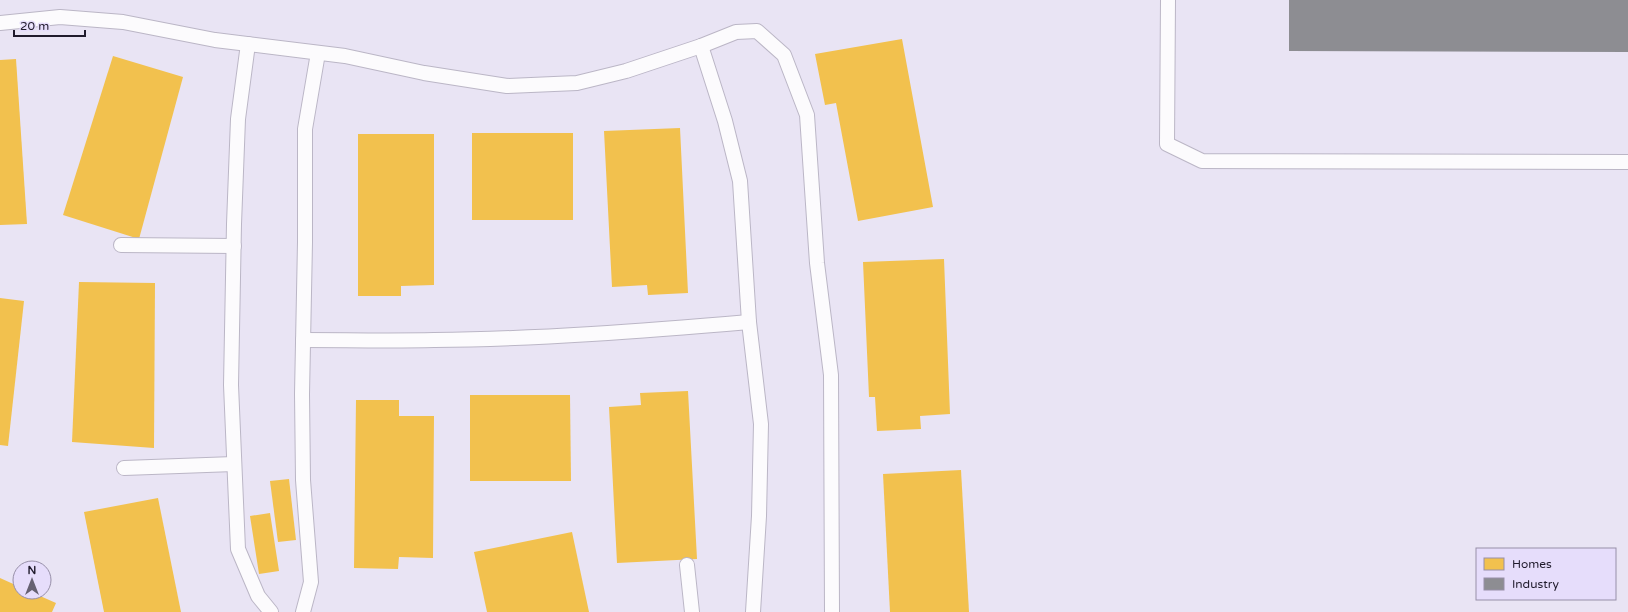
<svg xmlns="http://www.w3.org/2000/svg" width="1628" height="612" font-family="'Varela Round',sans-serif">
	<rect width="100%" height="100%" fill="#e9e4f4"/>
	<g fill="#f2c14e">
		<path d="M 902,39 L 933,207 L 858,221 L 836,103 L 825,105 L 815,54 Z"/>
		<path d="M 113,56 L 183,77 L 139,239 L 63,215 Z"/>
		<path d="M 16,59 L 27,224 L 0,225 L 0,60 Z"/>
		<path d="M 680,128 L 688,293 L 648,295 L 647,285 L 612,287 L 604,131 Z"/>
		<rect x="472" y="133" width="101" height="87"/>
		<path d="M 358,134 L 434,134 L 434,285 L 401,286 L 401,296 L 358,296 Z"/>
		<path d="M 944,259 L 950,414 L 920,416 L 921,429 L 877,431 L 875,397 L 869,397 L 863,262 Z"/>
		<path d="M 79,282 L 155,283 L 154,448 L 72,442 Z"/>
		<path d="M 0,298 L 24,301 L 8,446 L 0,445 Z"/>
		<path d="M 688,391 L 697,559 L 617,563 L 609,407 L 641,405 L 640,393 Z"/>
		<path d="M 470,395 L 570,395 L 571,481 L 470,481 Z"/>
		<path d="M 356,400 L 399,400 L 399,416 L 434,416 L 433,558 L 399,557 L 398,569 L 354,568 Z"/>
		<path d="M 961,470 L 969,612 L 890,612 L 883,474 Z"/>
		<path d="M 289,479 L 296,540 L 278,542 L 270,481 Z"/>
		<path d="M 158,498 L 181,612 L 104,612 L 84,512 Z"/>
		<path d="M 270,513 L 279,571 L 259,574 L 250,516 Z"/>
		<path d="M 572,532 L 589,612 L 487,612 L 474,552 Z"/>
		<path d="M 0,578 L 20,587 L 20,592 L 31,592 L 56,603 L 52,612 L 0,612 Z"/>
	</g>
	<path fill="#8d8d92" d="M 1289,0 L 1628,0 L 1628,52 L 1289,51 Z"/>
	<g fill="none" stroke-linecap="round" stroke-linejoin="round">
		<defs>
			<g id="lane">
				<path d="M 1168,0 L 1167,144 L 1202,161 L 1628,162"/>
				<path d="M 0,23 L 60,17 L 123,22 L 215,40 L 345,56 L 424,73 L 507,86 L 577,83 L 626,71 L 701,46 L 736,32 L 757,31 L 784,55 L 807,115 L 817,263 L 831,375 L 832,612"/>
				<path d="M 248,44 L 238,119 L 234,224 L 231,385 L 238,549 L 258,596 L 271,612"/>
				<path d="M 701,46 L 725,121 L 740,181 L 749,322 L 761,424 L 759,516 L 753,612"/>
				<path d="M 121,245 L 234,246"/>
				<path d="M 303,340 C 346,340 390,341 434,340 C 539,339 644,331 749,322"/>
				<path d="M 124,468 L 234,464"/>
				<path d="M 687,565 L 692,612"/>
				<path d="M 303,612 L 311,582 L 303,480 L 302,394 L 305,242 L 305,129 L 318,53"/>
			</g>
		</defs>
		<use href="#lane" stroke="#bbb6c6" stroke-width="16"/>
		<use href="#lane" stroke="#fcfbfd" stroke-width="14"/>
	</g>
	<rect x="1476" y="548" width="140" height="52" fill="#e6ddfb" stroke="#978fa8"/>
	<rect x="1484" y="558" width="20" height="12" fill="#f2c14e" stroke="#978fa8"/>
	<text x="1512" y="568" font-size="12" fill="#201b2c">Homes</text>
	<rect x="1484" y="578" width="20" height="12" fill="#8d8d92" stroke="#978fa8"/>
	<text x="1512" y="588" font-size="12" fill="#201b2c">Industry</text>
	<g transform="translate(32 580)"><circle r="19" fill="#e6ddfb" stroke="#978fa8"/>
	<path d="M0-3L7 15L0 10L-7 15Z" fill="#666172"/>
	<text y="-6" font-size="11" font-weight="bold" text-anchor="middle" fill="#201b2c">N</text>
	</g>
	<path d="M14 30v6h71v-6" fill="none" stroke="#201b2c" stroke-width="2"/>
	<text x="20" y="30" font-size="12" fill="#201b2c" stroke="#e6ddfb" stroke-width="3" paint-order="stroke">20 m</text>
</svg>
